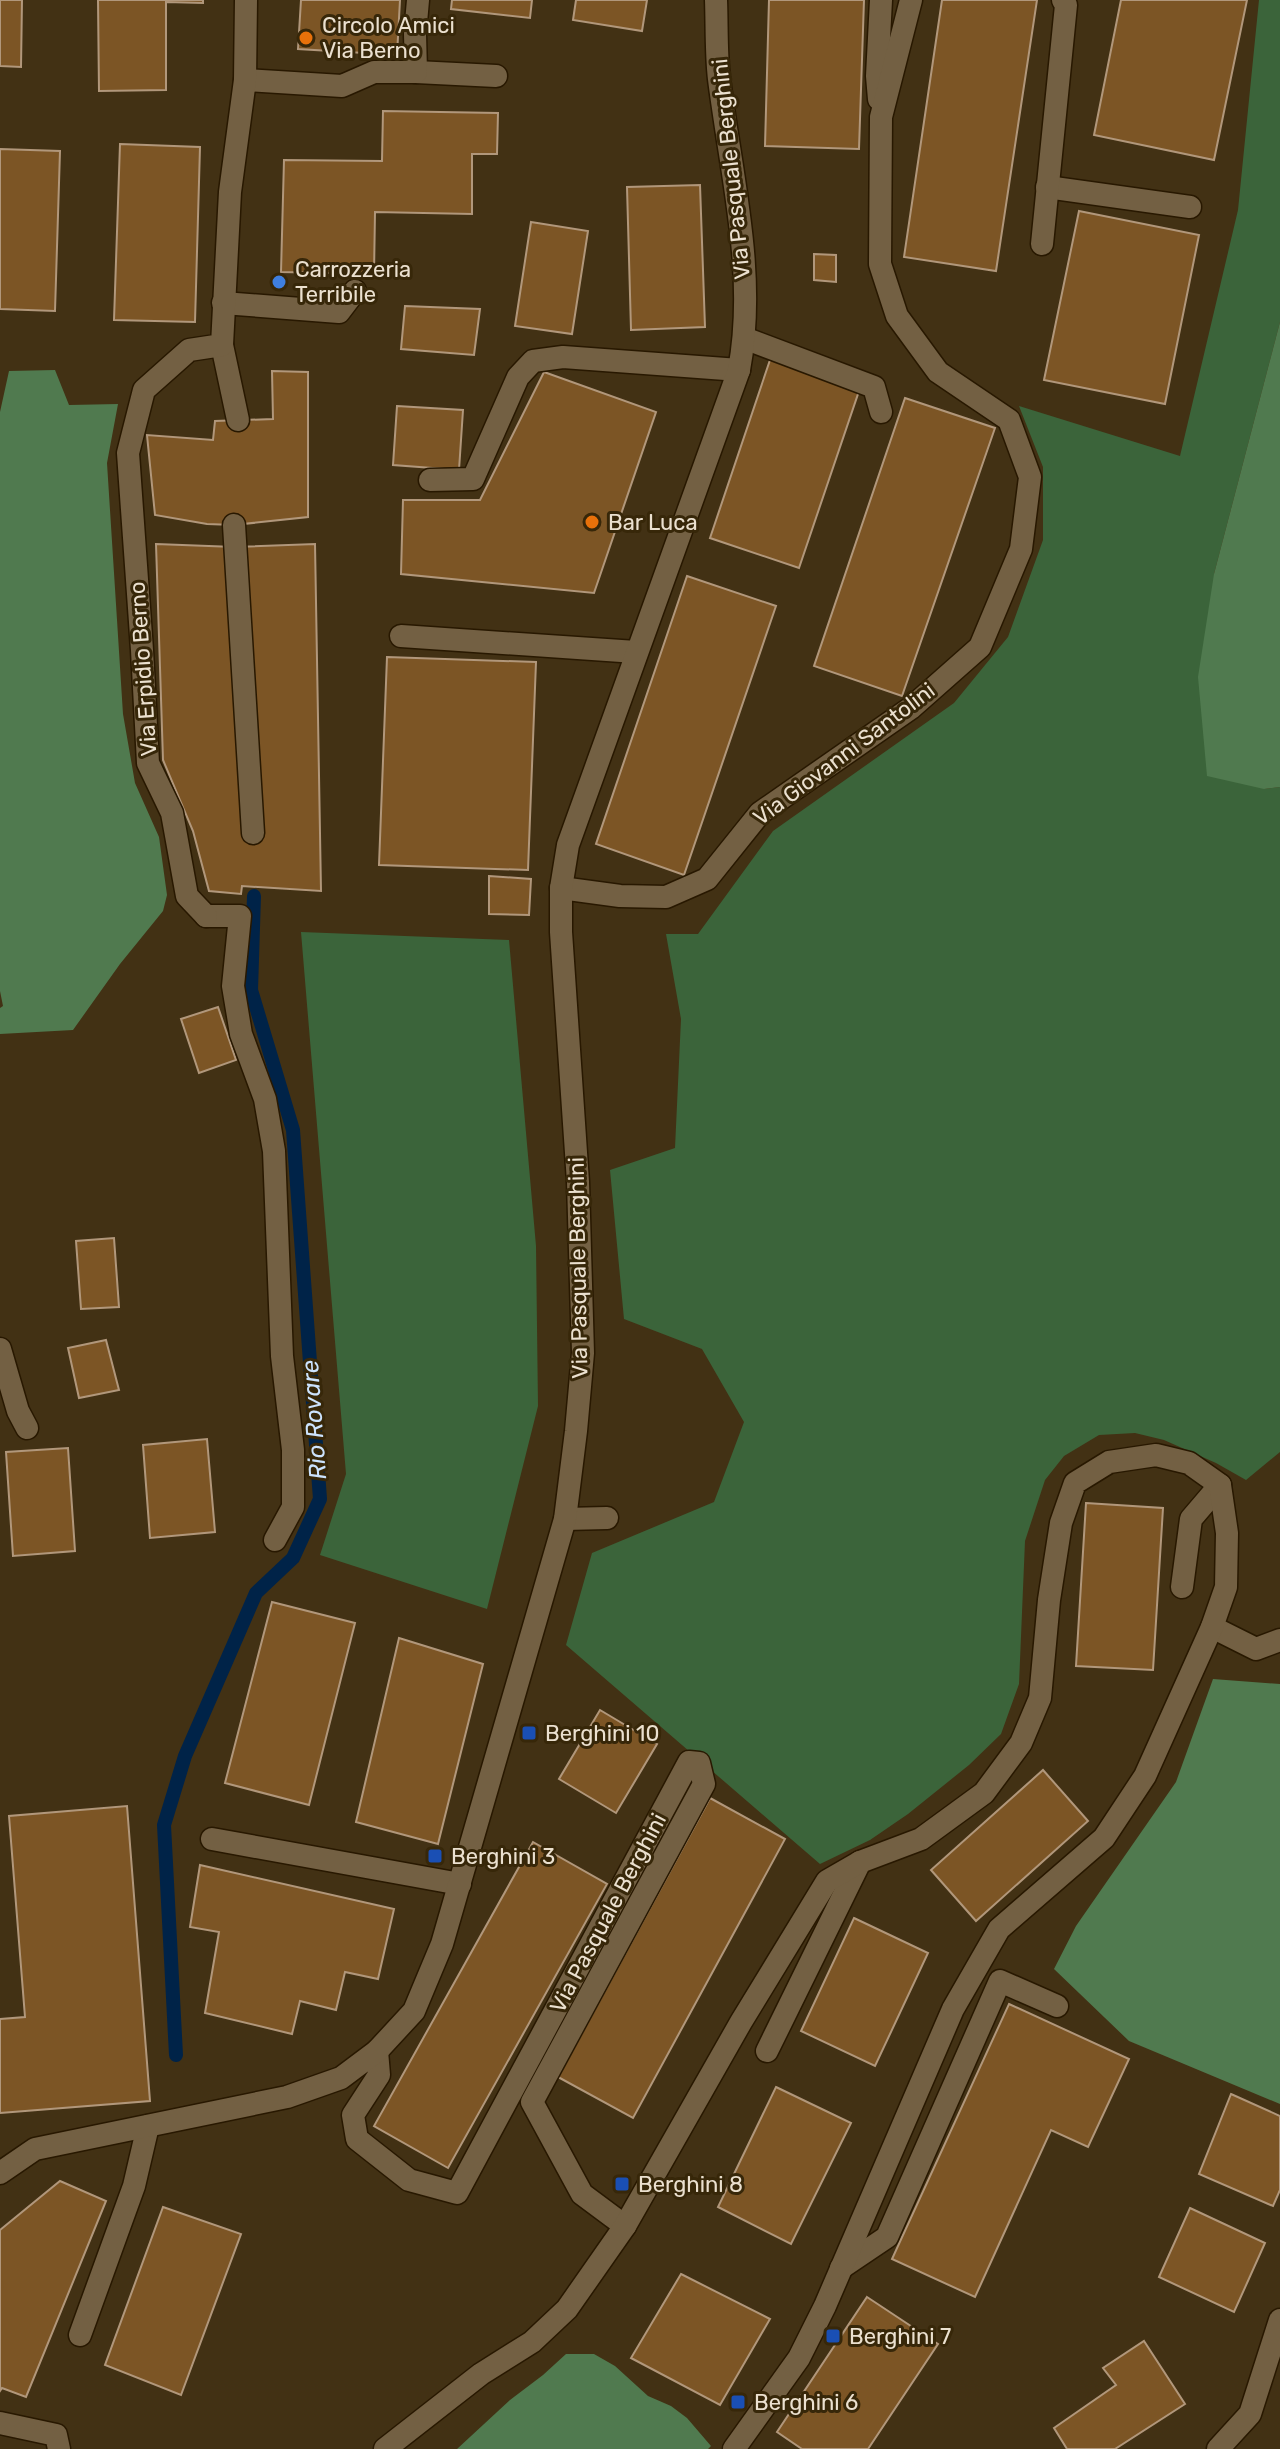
<svg xmlns="http://www.w3.org/2000/svg" width="1280" height="2449" font-family="Rubik,sans-serif">
	<rect width="100%" height="100%" fill="#423114"/>
	<g fill="#3b643a">
		<path d="M 1259,0 L 1280,0 L 1280,322 L 1214,574 L 1264,789 L 1280,787 L 1280,1452 L 1246,1480 L 1216,1463 L 1164,1440 L 1135,1433 L 1099,1435 L 1064,1456 L 1045,1480 L 1025,1541 L 1019,1684 L 1001,1734 L 969,1765 L 908,1814 L 870,1840 L 820,1864 L 566,1645 L 592,1553 L 714,1502 L 744,1422 L 702,1349 L 624,1319 L 610,1170 L 675,1148 L 681,1019 L 666,934 L 698,934 L 773,831 L 954,703 L 1008,637 L 1043,540 L 1043,467 L 1019,406 L 1180,456 L 1238,210 Z"/>
		<path d="M 301,932 L 509,940 L 536,1246 L 538,1406 L 487,1609 L 320,1555 L 346,1474 Z"/>
	</g>
	<g fill="#507a4f">
		<path d="M 1280,322 L 1280,787 L 1264,789 L 1207,776 L 1198,677 L 1214,574 Z"/>
		<path d="M 55,370 L 69,405 L 118,404 L 107,463 L 123,714 L 135,783 L 159,837 L 167,895 L 163,911 L 120,964 L 73,1030 L 0,1034 L 0,1008 L 3,1006 L 0,991 L 0,412 L 9,371 Z"/>
		<path d="M 1213,1679 L 1280,1684 L 1280,2104 L 1129,2041 L 1054,1969 L 1076,1926 L 1176,1782 Z"/>
		<path d="M 566,2354 L 594,2354 L 615,2366 L 648,2396 L 671,2406 L 687,2418 L 711,2446 L 708,2449 L 457,2449 L 510,2400 L 543,2375 Z"/>
	</g>
	<g fill="none" stroke-linecap="round" stroke-linejoin="round">
		<path stroke="#002348" stroke-width="14" d="M 176,2055 L 164,1825 L 185,1756 L 256,1593 L 293,1558 L 320,1499 L 293,1130 L 251,990 L 254,896"/>
	</g>
	<g fill="#7c5525" stroke="#b1977b" stroke-width="2">
		<path d="M 0,0 L 22,0 L 21,67 L 0,66 Z"/>
		<path d="M 98,0 L 203,0 L 203,3 L 166,2 L 166,90 L 99,91 Z"/>
		<path d="M 301,0 L 400,0 L 397,55 L 298,49 Z"/>
		<path d="M 452,0 L 532,0 L 530,18 L 451,9 Z"/>
		<path d="M 576,0 L 647,0 L 642,31 L 573,20 Z"/>
		<path d="M 769,0 L 864,0 L 859,149 L 765,146 Z"/>
		<path d="M 942,0 L 1037,0 L 996,271 L 904,257 Z"/>
		<path d="M 1121,0 L 1247,0 L 1214,160 L 1094,135 Z"/>
		<path d="M 383,111 L 498,113 L 497,154 L 472,154 L 472,214 L 375,212 L 374,274 L 281,272 L 284,160 L 382,161 Z"/>
		<path d="M 120,144 L 200,147 L 195,322 L 114,320 Z"/>
		<path d="M 0,149 L 60,151 L 55,311 L 0,309 Z"/>
		<path d="M 700,185 L 705,327 L 631,330 L 627,187 Z"/>
		<path d="M 1079,211 L 1199,235 L 1165,404 L 1044,380 Z"/>
		<path d="M 531,222 L 588,231 L 572,334 L 515,326 Z"/>
		<path d="M 814,254 L 836,255 L 836,282 L 814,280 Z"/>
		<path d="M 405,306 L 480,309 L 474,355 L 401,349 Z"/>
		<path d="M 771,357 L 860,388 L 799,568 L 710,538 Z"/>
		<path d="M 272,371 L 308,372 L 308,517 L 234,525 L 207,524 L 155,515 L 147,435 L 213,440 L 215,421 L 273,419 Z"/>
		<path d="M 544,372 L 656,412 L 594,593 L 401,574 L 403,500 L 480,500 Z"/>
		<path d="M 905,398 L 995,428 L 902,696 L 814,666 Z"/>
		<path d="M 397,406 L 463,410 L 459,470 L 393,465 Z"/>
		<path d="M 156,544 L 235,547 L 315,544 L 321,891 L 242,886 L 241,894 L 209,891 L 193,831 L 163,760 Z"/>
		<path d="M 687,576 L 776,606 L 684,875 L 596,844 Z"/>
		<path d="M 387,657 L 536,662 L 528,870 L 379,865 Z"/>
		<path d="M 489,876 L 531,879 L 529,915 L 489,914 Z"/>
		<path d="M 218,1007 L 236,1060 L 199,1073 L 181,1019 Z"/>
		<path d="M 114,1238 L 119,1307 L 81,1309 L 76,1241 Z"/>
		<path d="M 106,1340 L 119,1390 L 79,1398 L 68,1348 Z"/>
		<path d="M 207,1439 L 215,1532 L 150,1538 L 143,1445 Z"/>
		<path d="M 68,1448 L 75,1551 L 13,1556 L 6,1452 Z"/>
		<path d="M 1086,1503 L 1163,1508 L 1153,1670 L 1076,1666 Z"/>
		<path d="M 272,1602 L 355,1623 L 309,1805 L 225,1783 Z"/>
		<path d="M 399,1638 L 483,1664 L 438,1844 L 356,1822 Z"/>
		<path d="M 600,1710 L 657,1744 L 616,1813 L 559,1779 Z"/>
		<path d="M 1043,1770 L 1088,1821 L 976,1921 L 931,1870 Z"/>
		<path d="M 710,1798 L 785,1839 L 633,2118 L 558,2077 Z"/>
		<path d="M 127,1806 L 150,2101 L 0,2113 L 0,2019 L 25,2017 L 9,1816 Z"/>
		<path d="M 533,1842 L 607,1884 L 448,2168 L 374,2126 Z"/>
		<path d="M 200,1865 L 394,1909 L 378,1979 L 345,1972 L 336,2010 L 300,2001 L 292,2034 L 205,2013 L 219,1932 L 190,1927 Z"/>
		<path d="M 854,1918 L 928,1953 L 875,2066 L 801,2031 Z"/>
		<path d="M 1009,2004 L 1129,2059 L 1088,2147 L 1051,2130 L 975,2297 L 892,2259 Z"/>
		<path d="M 776,2087 L 851,2123 L 791,2244 L 718,2207 Z"/>
		<path d="M 1231,2094 L 1280,2116 L 1280,2190 L 1273,2206 L 1199,2174 Z"/>
		<path d="M 60,2181 L 106,2201 L 26,2397 L 2,2388 L 0,2391 L 0,2230 Z"/>
		<path d="M 163,2207 L 241,2234 L 181,2395 L 105,2365 Z"/>
		<path d="M 1190,2208 L 1265,2243 L 1234,2312 L 1159,2277 Z"/>
		<path d="M 681,2274 L 770,2319 L 720,2405 L 631,2358 Z"/>
		<path d="M 867,2297 L 938,2344 L 868,2449 L 802,2449 L 777,2432 Z"/>
		<path d="M 1144,2341 L 1185,2404 L 1115,2449 L 1067,2449 L 1054,2428 L 1116,2385 L 1103,2368 Z"/>
	</g>
	<g fill="none" stroke-linecap="round" stroke-linejoin="round">
		<defs>
			<g id="service">
				<path d="M 223,303 L 339,312 L 355,291"/>
				<path d="M 744,338 L 874,387 L 881,412"/>
				<path d="M 222,345 L 238,420"/>
				<path d="M 430,480 L 473,479 L 518,377 L 533,361 L 563,357 L 739,370"/>
				<path d="M 234,525 L 253,833"/>
				<path d="M 401,636 L 636,652"/>
				<path d="M 0,1349 L 18,1411 L 27,1428"/>
				<path d="M 565,1519 L 607,1518"/>
				<path d="M 212,1839 L 460,1884"/>
				<path d="M 767,2051 L 860,1862"/>
			</g>
			<path id="pedestrian" d="M 206,916 L 240,916 L 233,986 L 241,1034 L 265,1099 L 274,1151 L 282,1356 L 293,1450 L 293,1507 L 275,1540"/>
			<g id="minor">
				<path d="M 416,72 L 496,76"/>
				<path d="M 245,80 L 342,86 L 374,72 L 416,72 L 415,34 L 418,0"/>
				<path d="M 879,99 L 877,76 L 881,0"/>
				<path d="M 1047,187 L 1190,207"/>
				<path d="M 1042,244 L 1066,5 L 1063,0"/>
				<path d="M 561,888 L 620,896 L 666,897 L 707,879 L 760,813 L 911,708 L 980,647 L 1021,549 L 1030,477 L 1009,420 L 938,372 L 897,316 L 880,264 L 881,117 L 911,0"/>
				<path d="M 206,916 L 187,896 L 172,813 L 148,763 L 142,650 L 128,453 L 144,390 L 189,350 L 222,345 L 230,192 L 245,80 L 246,0"/>
				<path d="M 1182,1587 L 1191,1519 L 1220,1485"/>
				<path d="M 1212,1627 L 1256,1649 L 1280,1640"/>
				<path d="M 377,2051 L 379,2075 L 353,2115 L 357,2139 L 409,2180 L 457,2193 L 689,1762 L 699,1763 L 704,1784 L 532,2102 L 582,2194 L 625,2226"/>
				<path d="M 841,2268 L 887,2237 L 1000,1981 L 1057,2006"/>
				<path d="M 80,2335 L 134,2186 L 148,2126"/>
				<path d="M 0,2423 L 56,2435 L 59,2449"/>
				<path d="M 1218,2449 L 1250,2414 L 1280,2320"/>
			</g>
			<g id="tertiary">
				<path d="M 0,2173 L 35,2149 L 287,2097 L 341,2078 L 377,2051 L 414,2011 L 442,1944 L 565,1519 L 576,1431 L 583,1353 L 578,1182 L 561,932 L 561,888 L 568,845 L 739,370 C 757,274 731,175 719,79 C 716,53 717,26 716,0"/>
				<path d="M 385,2449 L 481,2374 L 532,2342 L 567,2309 L 625,2226 L 741,2022 L 827,1881 L 860,1862 L 921,1839 L 984,1793 L 1021,1743 L 1040,1698 L 1049,1600 L 1061,1523 L 1075,1483 L 1109,1462 L 1156,1455 L 1189,1463 L 1220,1485 L 1227,1533 L 1226,1587 L 1212,1627 L 1145,1776 L 1104,1838 L 999,1929 L 953,2009 L 825,2306 L 799,2358 L 734,2449"/>
			</g>
		</defs>
		<use href="#service" stroke="#281800" stroke-width="25"/>
		<use href="#pedestrian" stroke="#281800" stroke-width="25"/>
		<use href="#minor" stroke="#281800" stroke-width="25"/>
		<use href="#tertiary" stroke="#281800" stroke-width="25"/>
		<use href="#service" stroke="#736043" stroke-width="22"/>
		<use href="#pedestrian" stroke="#736043" stroke-width="22"/>
		<use href="#minor" stroke="#736043" stroke-width="22"/>
		<use href="#tertiary" stroke="#736043" stroke-width="22"/>
	</g>
	<g fill="#e8710a" stroke="#372709" stroke-width="3">
		<circle cx="306" cy="38" r="8"/>
		<circle cx="592" cy="522" r="8"/>
	</g>
	<circle fill="#3f7fe0" stroke="#372709" stroke-width="3" cx="279" cy="282" r="8"/>
	<g fill="#1a4fb4" stroke="#372709" stroke-width="3">
		<rect x="521" y="1725" width="16" height="16" rx="4"/>
		<rect x="427" y="1848" width="16" height="16" rx="4"/>
		<rect x="614" y="2176" width="16" height="16" rx="4"/>
		<rect x="825" y="2328" width="16" height="16" rx="4"/>
		<rect x="730" y="2394" width="16" height="16" rx="4"/>
	</g>
	<g text-anchor="middle" dominant-baseline="central" stroke-width="6" stroke-linejoin="round" paint-order="stroke">
		<g font-size="22" fill="#ebe0cf" stroke="#372709" text-anchor="start">
			<text x="322" y="25">Circolo Amici<tspan x="322" dy="25">Via Berno</tspan></text>
			<text x="295" y="269">Carrozzeria<tspan x="295" dy="25">Terribile</tspan></text>
			<text x="608" y="522">Bar Luca</text>
			<text x="545" y="1733">Berghini 10</text>
			<text x="451" y="1856">Berghini 3</text>
			<text x="638" y="2184">Berghini 8</text>
			<text x="849" y="2336">Berghini 7</text>
			<text x="754" y="2402">Berghini 6</text>
		</g>
		<g font-size="22" fill="#ebe0cf" stroke="#372709">
			<text transform="translate(731 169) rotate(-96)">Via Pasquale Berghini</text>
			<text transform="translate(143 669) rotate(-94)">Via Erpidio Berno</text>
			<text transform="translate(844 754) rotate(-37)">Via Giovanni Santolini</text>
			<text transform="translate(578 1268) rotate(-91)">Via Pasquale Berghini</text>
			<text transform="translate(608 1913) rotate(-62)">Via Pasquale Berghini</text>
		</g>
		<g font-size="24" font-style="italic" fill="#cce3fe" stroke="#372709">
			<text transform="translate(314 1420) rotate(-94)">Rio Rovare</text>
		</g>
	</g>
</svg>
